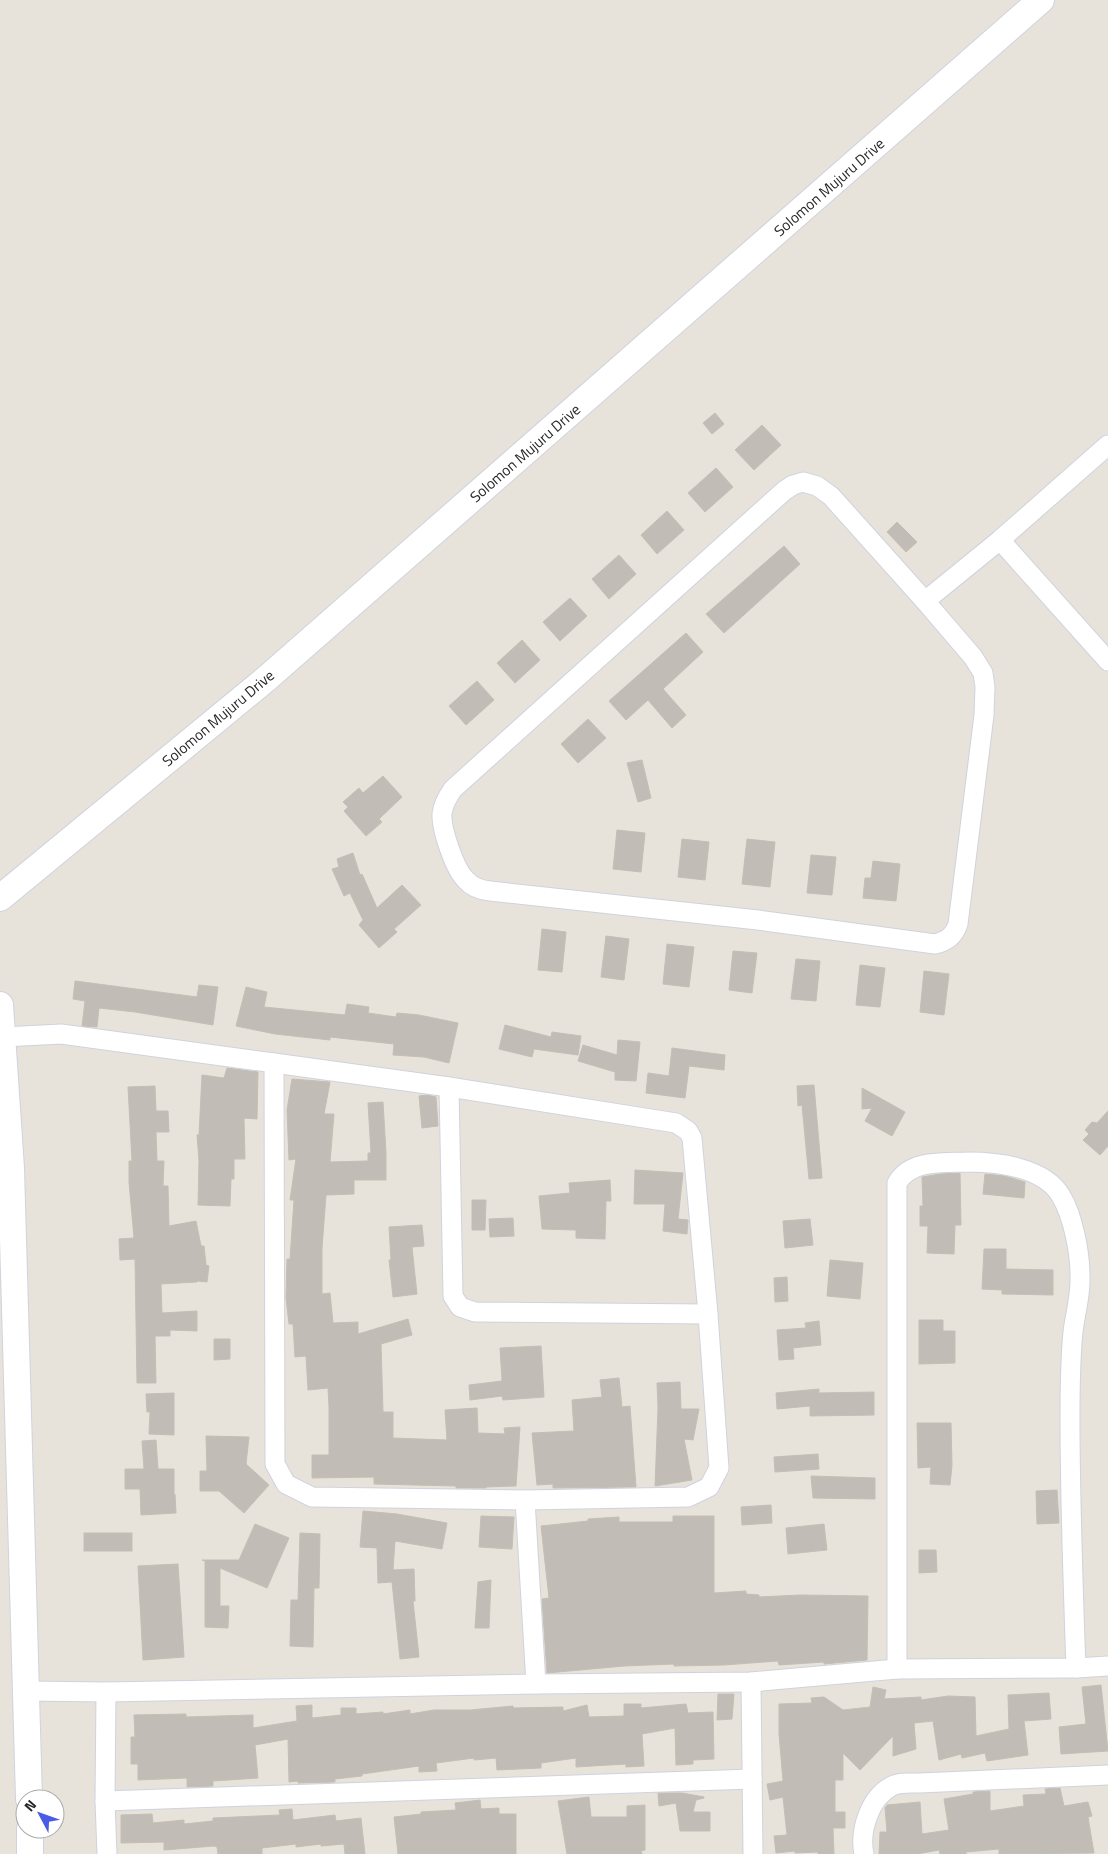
<svg xmlns="http://www.w3.org/2000/svg" width="1108" height="1854" font-family="'Titillium Web',sans-serif">
	<rect width="100%" height="100%" fill="#e8e3da"/>
	<g fill="#c1bdb6" stroke="#c3bfb4">
		<path d="M 715,413 L 724,424 L 712,434 L 703,423 Z"/>
		<path d="M 762,425 L 781,445 L 754,470 L 735,450 Z"/>
		<path d="M 716,468 L 733,487 L 705,512 L 688,493 Z"/>
		<path d="M 667,511 L 684,530 L 657,554 L 641,535 Z"/>
		<path d="M 897,522 L 917,542 L 906,552 L 887,532 Z"/>
		<path d="M 784,546 L 800,564 L 724,633 L 706,614 Z"/>
		<path d="M 619,555 L 636,574 L 609,599 L 592,579 Z"/>
		<path d="M 570,598 L 587,616 L 560,641 L 543,622 Z"/>
		<path d="M 686,633 L 703,652 L 663,689 L 686,715 L 672,728 L 648,700 L 626,720 L 609,701 Z"/>
		<path d="M 522,640 L 540,660 L 515,683 L 497,663 Z"/>
		<path d="M 477,681 L 494,700 L 466,725 L 449,706 Z"/>
		<path d="M 588,719 L 606,738 L 578,763 L 561,744 Z"/>
		<path d="M 642,760 L 651,798 L 638,802 L 627,763 Z"/>
		<path d="M 383,776 L 402,797 L 379,819 L 382,822 L 366,836 L 344,811 L 348,807 L 343,802 L 359,788 L 363,793 Z"/>
		<path d="M 617,830 L 645,833 L 641,872 L 613,869 Z"/>
		<path d="M 682,839 L 709,842 L 705,880 L 678,877 Z"/>
		<path d="M 747,839 L 775,842 L 770,887 L 742,884 Z"/>
		<path d="M 353,853 L 360,875 L 362,874 L 377,908 L 402,885 L 421,905 L 394,929 L 397,932 L 379,948 L 359,925 L 363,920 L 350,893 L 344,896 L 332,869 L 339,867 L 337,859 Z"/>
		<path d="M 811,855 L 836,857 L 832,895 L 807,893 Z"/>
		<path d="M 873,861 L 900,864 L 896,901 L 863,898 L 865,878 L 871,878 Z"/>
		<path d="M 542,929 L 566,932 L 562,972 L 538,970 Z"/>
		<path d="M 606,936 L 629,939 L 624,980 L 601,977 Z"/>
		<path d="M 667,944 L 694,947 L 689,987 L 663,984 Z"/>
		<path d="M 733,951 L 757,953 L 752,993 L 729,990 Z"/>
		<path d="M 796,959 L 820,961 L 816,1001 L 791,999 Z"/>
		<path d="M 860,965 L 885,968 L 880,1007 L 856,1005 Z"/>
		<path d="M 924,971 L 949,974 L 944,1015 L 920,1012 Z"/>
		<path d="M 75,981 L 197,997 L 199,985 L 218,987 L 213,1025 L 135,1012 L 99,1008 L 97,1027 L 82,1026 L 85,1001 L 73,999 Z"/>
		<path d="M 246,987 L 267,992 L 264,1007 L 345,1015 L 347,1004 L 369,1007 L 368,1013 L 396,1017 L 397,1013 L 419,1015 L 458,1023 L 449,1063 L 424,1057 L 393,1055 L 394,1044 L 330,1037 L 330,1040 L 275,1034 L 236,1026 Z"/>
		<path d="M 505,1025 L 551,1037 L 552,1032 L 581,1036 L 578,1055 L 534,1049 L 532,1057 L 499,1049 Z"/>
		<path d="M 618,1040 L 640,1042 L 636,1081 L 615,1080 L 615,1072 L 578,1061 L 583,1045 L 617,1055 Z"/>
		<path d="M 672,1048 L 725,1055 L 724,1070 L 689,1066 L 685,1098 L 646,1093 L 648,1073 L 669,1076 Z"/>
		<path d="M 227,1068 L 258,1072 L 257,1119 L 244,1118 L 245,1159 L 234,1159 L 234,1179 L 231,1179 L 230,1206 L 198,1205 L 199,1161 L 197,1135 L 199,1135 L 202,1075 L 224,1078 Z"/>
		<path d="M 292,1079 L 330,1082 L 324,1114 L 334,1114 L 330,1162 L 368,1161 L 368,1153 L 371,1153 L 368,1103 L 383,1102 L 386,1153 L 386,1180 L 354,1180 L 354,1194 L 326,1195 L 322,1248 L 322,1294 L 330,1293 L 333,1323 L 358,1322 L 358,1334 L 408,1319 L 412,1335 L 381,1344 L 383,1412 L 393,1412 L 393,1438 L 447,1440 L 445,1410 L 477,1408 L 478,1433 L 505,1434 L 504,1428 L 520,1427 L 516,1486 L 486,1487 L 486,1488 L 456,1488 L 456,1486 L 374,1484 L 374,1477 L 312,1478 L 312,1455 L 329,1455 L 329,1407 L 328,1388 L 308,1390 L 306,1356 L 295,1357 L 293,1324 L 289,1324 L 286,1298 L 287,1259 L 290,1259 L 294,1200 L 290,1200 L 296,1159 L 289,1160 L 287,1110 Z"/>
		<path d="M 814,1085 L 822,1178 L 809,1179 L 802,1105 L 798,1106 L 797,1086 Z"/>
		<path d="M 155,1086 L 156,1111 L 168,1111 L 169,1132 L 156,1132 L 157,1161 L 164,1161 L 163,1186 L 168,1186 L 169,1226 L 196,1221 L 201,1246 L 204,1246 L 206,1265 L 209,1266 L 207,1282 L 197,1281 L 197,1282 L 161,1284 L 162,1313 L 197,1311 L 197,1331 L 170,1330 L 170,1336 L 155,1336 L 156,1383 L 137,1383 L 135,1259 L 120,1260 L 119,1239 L 134,1238 L 129,1182 L 129,1161 L 132,1161 L 128,1087 Z"/>
		<path d="M 862,1088 L 905,1112 L 892,1136 L 865,1121 L 872,1108 L 862,1109 Z"/>
		<path d="M 427,1095 L 436,1097 L 438,1126 L 422,1128 L 419,1096 Z"/>
		<path d="M 1108,1111 L 1108,1146 L 1100,1155 L 1083,1140 L 1089,1134 L 1085,1130 L 1092,1122 L 1097,1123 Z"/>
		<path d="M 635,1170 L 683,1173 L 678,1219 L 688,1220 L 687,1234 L 663,1231 L 665,1204 L 634,1204 Z"/>
		<path d="M 960,1173 L 961,1225 L 955,1225 L 954,1254 L 927,1253 L 928,1226 L 920,1226 L 920,1206 L 923,1206 L 922,1177 L 940,1174 Z"/>
		<path d="M 985,1174 L 1005,1176 L 1025,1182 L 1024,1198 L 983,1194 Z"/>
		<path d="M 610,1180 L 611,1201 L 606,1201 L 605,1239 L 576,1238 L 576,1230 L 542,1229 L 539,1196 L 570,1193 L 569,1183 Z"/>
		<path d="M 472,1200 L 486,1200 L 485,1230 L 472,1230 Z"/>
		<path d="M 513,1218 L 514,1236 L 490,1237 L 489,1219 Z"/>
		<path d="M 810,1219 L 813,1245 L 785,1248 L 783,1221 Z"/>
		<path d="M 422,1225 L 424,1246 L 412,1247 L 417,1294 L 393,1297 L 389,1260 L 391,1260 L 389,1227 Z"/>
		<path d="M 984,1249 L 1006,1249 L 1006,1269 L 1053,1270 L 1053,1295 L 1002,1294 L 1002,1290 L 982,1289 Z"/>
		<path d="M 830,1260 L 863,1263 L 860,1299 L 827,1296 Z"/>
		<path d="M 787,1277 L 788,1301 L 775,1302 L 774,1278 Z"/>
		<path d="M 919,1320 L 943,1320 L 943,1331 L 955,1331 L 955,1363 L 919,1364 Z"/>
		<path d="M 819,1321 L 821,1345 L 793,1348 L 794,1359 L 779,1360 L 777,1330 L 806,1328 L 805,1323 Z"/>
		<path d="M 214,1339 L 230,1339 L 230,1359 L 214,1360 Z"/>
		<path d="M 541,1346 L 544,1397 L 503,1400 L 502,1396 L 470,1400 L 469,1385 L 502,1381 L 500,1348 Z"/>
		<path d="M 619,1378 L 622,1407 L 630,1406 L 636,1487 L 553,1488 L 553,1484 L 537,1485 L 532,1433 L 574,1431 L 572,1400 L 602,1397 L 600,1380 Z"/>
		<path d="M 680,1382 L 681,1409 L 699,1409 L 693,1440 L 684,1439 L 692,1480 L 655,1486 L 658,1408 L 657,1383 Z"/>
		<path d="M 819,1389 L 819,1393 L 874,1392 L 874,1415 L 810,1416 L 810,1406 L 777,1409 L 776,1393 Z"/>
		<path d="M 174,1393 L 174,1435 L 149,1434 L 150,1412 L 147,1412 L 146,1394 Z"/>
		<path d="M 917,1423 L 951,1423 L 952,1465 L 950,1485 L 930,1484 L 931,1467 L 918,1468 Z"/>
		<path d="M 206,1436 L 249,1437 L 246,1464 L 269,1485 L 244,1513 L 219,1491 L 200,1491 L 200,1471 L 207,1471 Z"/>
		<path d="M 156,1440 L 158,1469 L 174,1469 L 174,1495 L 175,1494 L 176,1513 L 141,1515 L 140,1489 L 125,1489 L 125,1469 L 144,1469 L 142,1441 Z"/>
		<path d="M 818,1454 L 819,1469 L 775,1472 L 774,1457 Z"/>
		<path d="M 811,1476 L 875,1478 L 875,1499 L 813,1498 Z"/>
		<path d="M 1057,1490 L 1059,1523 L 1037,1524 L 1036,1491 Z"/>
		<path d="M 771,1505 L 772,1523 L 742,1525 L 741,1507 Z"/>
		<path d="M 363,1511 L 397,1514 L 447,1523 L 442,1549 L 395,1541 L 393,1570 L 414,1569 L 415,1601 L 413,1601 L 419,1657 L 400,1659 L 392,1582 L 378,1583 L 377,1548 L 360,1547 Z"/>
		<path d="M 481,1516 L 514,1517 L 512,1549 L 479,1547 Z"/>
		<path d="M 673,1516 L 714,1516 L 714,1593 L 746,1591 L 746,1594 L 759,1595 L 759,1597 L 800,1595 L 868,1596 L 867,1660 L 824,1664 L 824,1662 L 779,1665 L 778,1661 L 724,1665 L 674,1666 L 674,1664 L 624,1666 L 547,1673 L 542,1599 L 549,1598 L 541,1526 L 588,1521 L 588,1519 L 619,1517 L 619,1522 L 673,1522 Z"/>
		<path d="M 255,1524 L 289,1538 L 267,1588 L 220,1568 L 220,1606 L 229,1606 L 228,1628 L 205,1627 L 205,1561 L 202,1560 L 239,1560 Z"/>
		<path d="M 824,1524 L 827,1550 L 788,1554 L 786,1528 Z"/>
		<rect x="84" y="1533" width="48" height="18"/>
		<path d="M 300,1533 L 320,1534 L 319,1588 L 314,1588 L 313,1647 L 290,1646 L 291,1600 L 298,1600 Z"/>
		<path d="M 919,1550 L 936,1550 L 937,1572 L 919,1573 Z"/>
		<path d="M 178,1564 L 184,1657 L 143,1660 L 138,1566 Z"/>
		<path d="M 491,1580 L 489,1628 L 475,1628 L 478,1582 Z"/>
		<path d="M 1101,1685 L 1108,1751 L 1061,1754 L 1059,1727 L 1086,1724 L 1082,1687 Z"/>
		<path d="M 873,1687 L 886,1690 L 884,1699 L 921,1697 L 921,1700 L 948,1696 L 975,1697 L 976,1736 L 1009,1729 L 1008,1695 L 1049,1693 L 1051,1719 L 1024,1721 L 1028,1755 L 987,1761 L 985,1753 L 962,1758 L 961,1754 L 939,1760 L 933,1721 L 914,1723 L 916,1749 L 893,1756 L 893,1736 L 860,1770 L 843,1753 L 843,1780 L 835,1780 L 835,1812 L 845,1812 L 845,1828 L 833,1828 L 834,1854 L 818,1854 L 818,1852 L 795,1853 L 795,1851 L 776,1853 L 774,1836 L 787,1835 L 783,1797 L 770,1800 L 767,1784 L 783,1781 L 779,1734 L 779,1704 L 812,1703 L 811,1698 L 824,1697 L 843,1710 L 870,1707 Z"/>
		<path d="M 718,1694 L 734,1694 L 732,1719 L 717,1720 Z"/>
		<path d="M 624,1704 L 641,1704 L 641,1708 L 686,1704 L 688,1713 L 713,1712 L 714,1759 L 693,1760 L 693,1764 L 676,1765 L 675,1728 L 642,1734 L 644,1766 L 626,1767 L 626,1764 L 576,1767 L 576,1758 L 541,1763 L 541,1768 L 497,1770 L 496,1758 L 474,1760 L 474,1758 L 436,1763 L 437,1771 L 419,1772 L 419,1766 L 362,1774 L 362,1776 L 335,1779 L 335,1782 L 298,1783 L 298,1781 L 289,1782 L 288,1739 L 255,1745 L 258,1778 L 213,1781 L 213,1786 L 187,1787 L 187,1778 L 138,1780 L 138,1764 L 131,1764 L 131,1737 L 135,1737 L 134,1715 L 186,1714 L 186,1717 L 253,1715 L 253,1728 L 297,1721 L 296,1706 L 312,1705 L 312,1718 L 341,1715 L 341,1708 L 356,1708 L 356,1714 L 383,1712 L 383,1714 L 410,1710 L 410,1714 L 434,1710 L 470,1710 L 513,1706 L 513,1708 L 563,1707 L 563,1711 L 587,1705 L 589,1717 L 624,1716 Z"/>
		<path d="M 1060,1788 L 1064,1806 L 1088,1802 L 1092,1816 L 1088,1817 L 1094,1853 L 999,1854 L 999,1849 L 966,1852 L 966,1854 L 940,1854 L 939,1850 L 917,1854 L 879,1854 L 880,1832 L 887,1832 L 885,1808 L 887,1805 L 920,1802 L 922,1834 L 949,1830 L 944,1799 L 973,1794 L 973,1792 L 990,1791 L 990,1811 L 1024,1806 L 1023,1795 L 1046,1794 L 1045,1789 Z"/>
		<path d="M 658,1793 L 682,1793 L 704,1797 L 704,1798 L 696,1800 L 693,1812 L 710,1812 L 710,1831 L 680,1831 L 676,1803 L 659,1806 Z"/>
		<path d="M 589,1797 L 591,1817 L 627,1817 L 627,1806 L 645,1805 L 645,1850 L 641,1851 L 642,1854 L 567,1854 L 558,1801 Z"/>
		<path d="M 480,1800 L 481,1809 L 499,1808 L 499,1814 L 516,1814 L 516,1854 L 398,1854 L 394,1817 L 421,1814 L 421,1812 L 456,1810 L 455,1803 Z"/>
		<path d="M 292,1809 L 293,1820 L 335,1815 L 336,1821 L 361,1818 L 365,1854 L 345,1854 L 344,1844 L 321,1846 L 321,1844 L 296,1847 L 296,1844 L 262,1848 L 262,1854 L 218,1854 L 217,1847 L 214,1846 L 164,1850 L 164,1842 L 121,1843 L 121,1815 L 152,1814 L 153,1823 L 184,1820 L 184,1824 L 213,1821 L 213,1818 L 280,1815 L 279,1810 Z"/>
	</g>
	<g fill="none" stroke-linecap="round" stroke-linejoin="round">
		<defs>
			<g id="street">
				<path d="M 803,482 L 817,486 L 831,496 L 925,601 L 973,657 L 983,673 L 985,687 L 984,715 L 958,924 C 954,936 947,941 935,944 L 758,920 L 490,891 C 481,890 472,887 466,880 C 455,870 441,829 442,814 C 443,804 448,796 453,789 L 784,491 L 793,485 Z"/>
				<path d="M 1000,540 L 1108,661"/>
				<path d="M 925,601 L 1000,540 L 1108,445"/>
				<path d="M 3,1037 L 61,1034 L 274,1063 L 275,1464 L 286,1484 L 312,1497 L 525,1500 L 536,1684"/>
				<path d="M 274,1063 L 449,1087 L 676,1123 L 688,1131 L 692,1138 L 708,1314 L 719,1468 L 709,1487 L 688,1497 L 525,1500"/>
				<path d="M 449,1087 L 453,1296 L 460,1307 L 475,1312 L 708,1314"/>
				<path d="M 897,1669 L 897,1183 C 911,1159 944,1163 969,1162 C 999,1162 1045,1168 1061,1196 C 1073,1216 1080,1252 1080,1276 C 1081,1295 1075,1314 1073,1332 C 1070,1361 1070,1390 1070,1419 C 1070,1502 1073,1585 1076,1668"/>
				<path d="M 751,1682 L 753,1854"/>
				<path d="M 26,1691 L 106,1692 L 536,1684 L 751,1682 L 897,1669 L 1076,1668 L 1108,1666"/>
				<path d="M 106,1692 L 105,1801 L 107,1854"/>
				<path d="M 105,1801 L 752,1779"/>
				<path d="M 864,1854 C 859,1831 870,1797 892,1786 C 899,1782 911,1783 919,1783 L 1108,1775"/>
			</g>
			<g id="secondary">
				<path d="M 0,898 L 266,679 L 1041,0"/>
				<path d="M 0,1005 L 11,1168 L 29,1799"/>
				<path d="M 30,1829 L 30,1854"/>
			</g>
		</defs>
		<use href="#street" stroke="#d0d2df" stroke-width="21"/>
		<use href="#secondary" stroke="#d0d2df" stroke-width="28"/>
		<use href="#street" stroke="#fff" stroke-width="19"/>
		<use href="#secondary" stroke="#fff" stroke-width="26"/>
	</g>
	<g text-anchor="middle" dominant-baseline="central" stroke-width="5" stroke-linejoin="round" paint-order="stroke">
		<g font-size="15" fill="#272727" stroke="#fff">
			<text transform="translate(829 187) rotate(-41)">Solomon Mujuru Drive</text>
			<text transform="translate(525 453) rotate(-41)">Solomon Mujuru Drive</text>
			<text transform="translate(218 718) rotate(-40)">Solomon Mujuru Drive</text>
		</g>
	</g>
	<g transform="translate(40 1814) rotate(311)"><circle r="24" fill="#ffffff" stroke="#a9a9a9"/>
	<path d="M0-4L9 19L0 12L-9 19Z" fill="#4a5ce5"/>
	<text y="-8" font-size="14" font-weight="bold" text-anchor="middle" fill="#272727">N</text>
	</g>
</svg>
